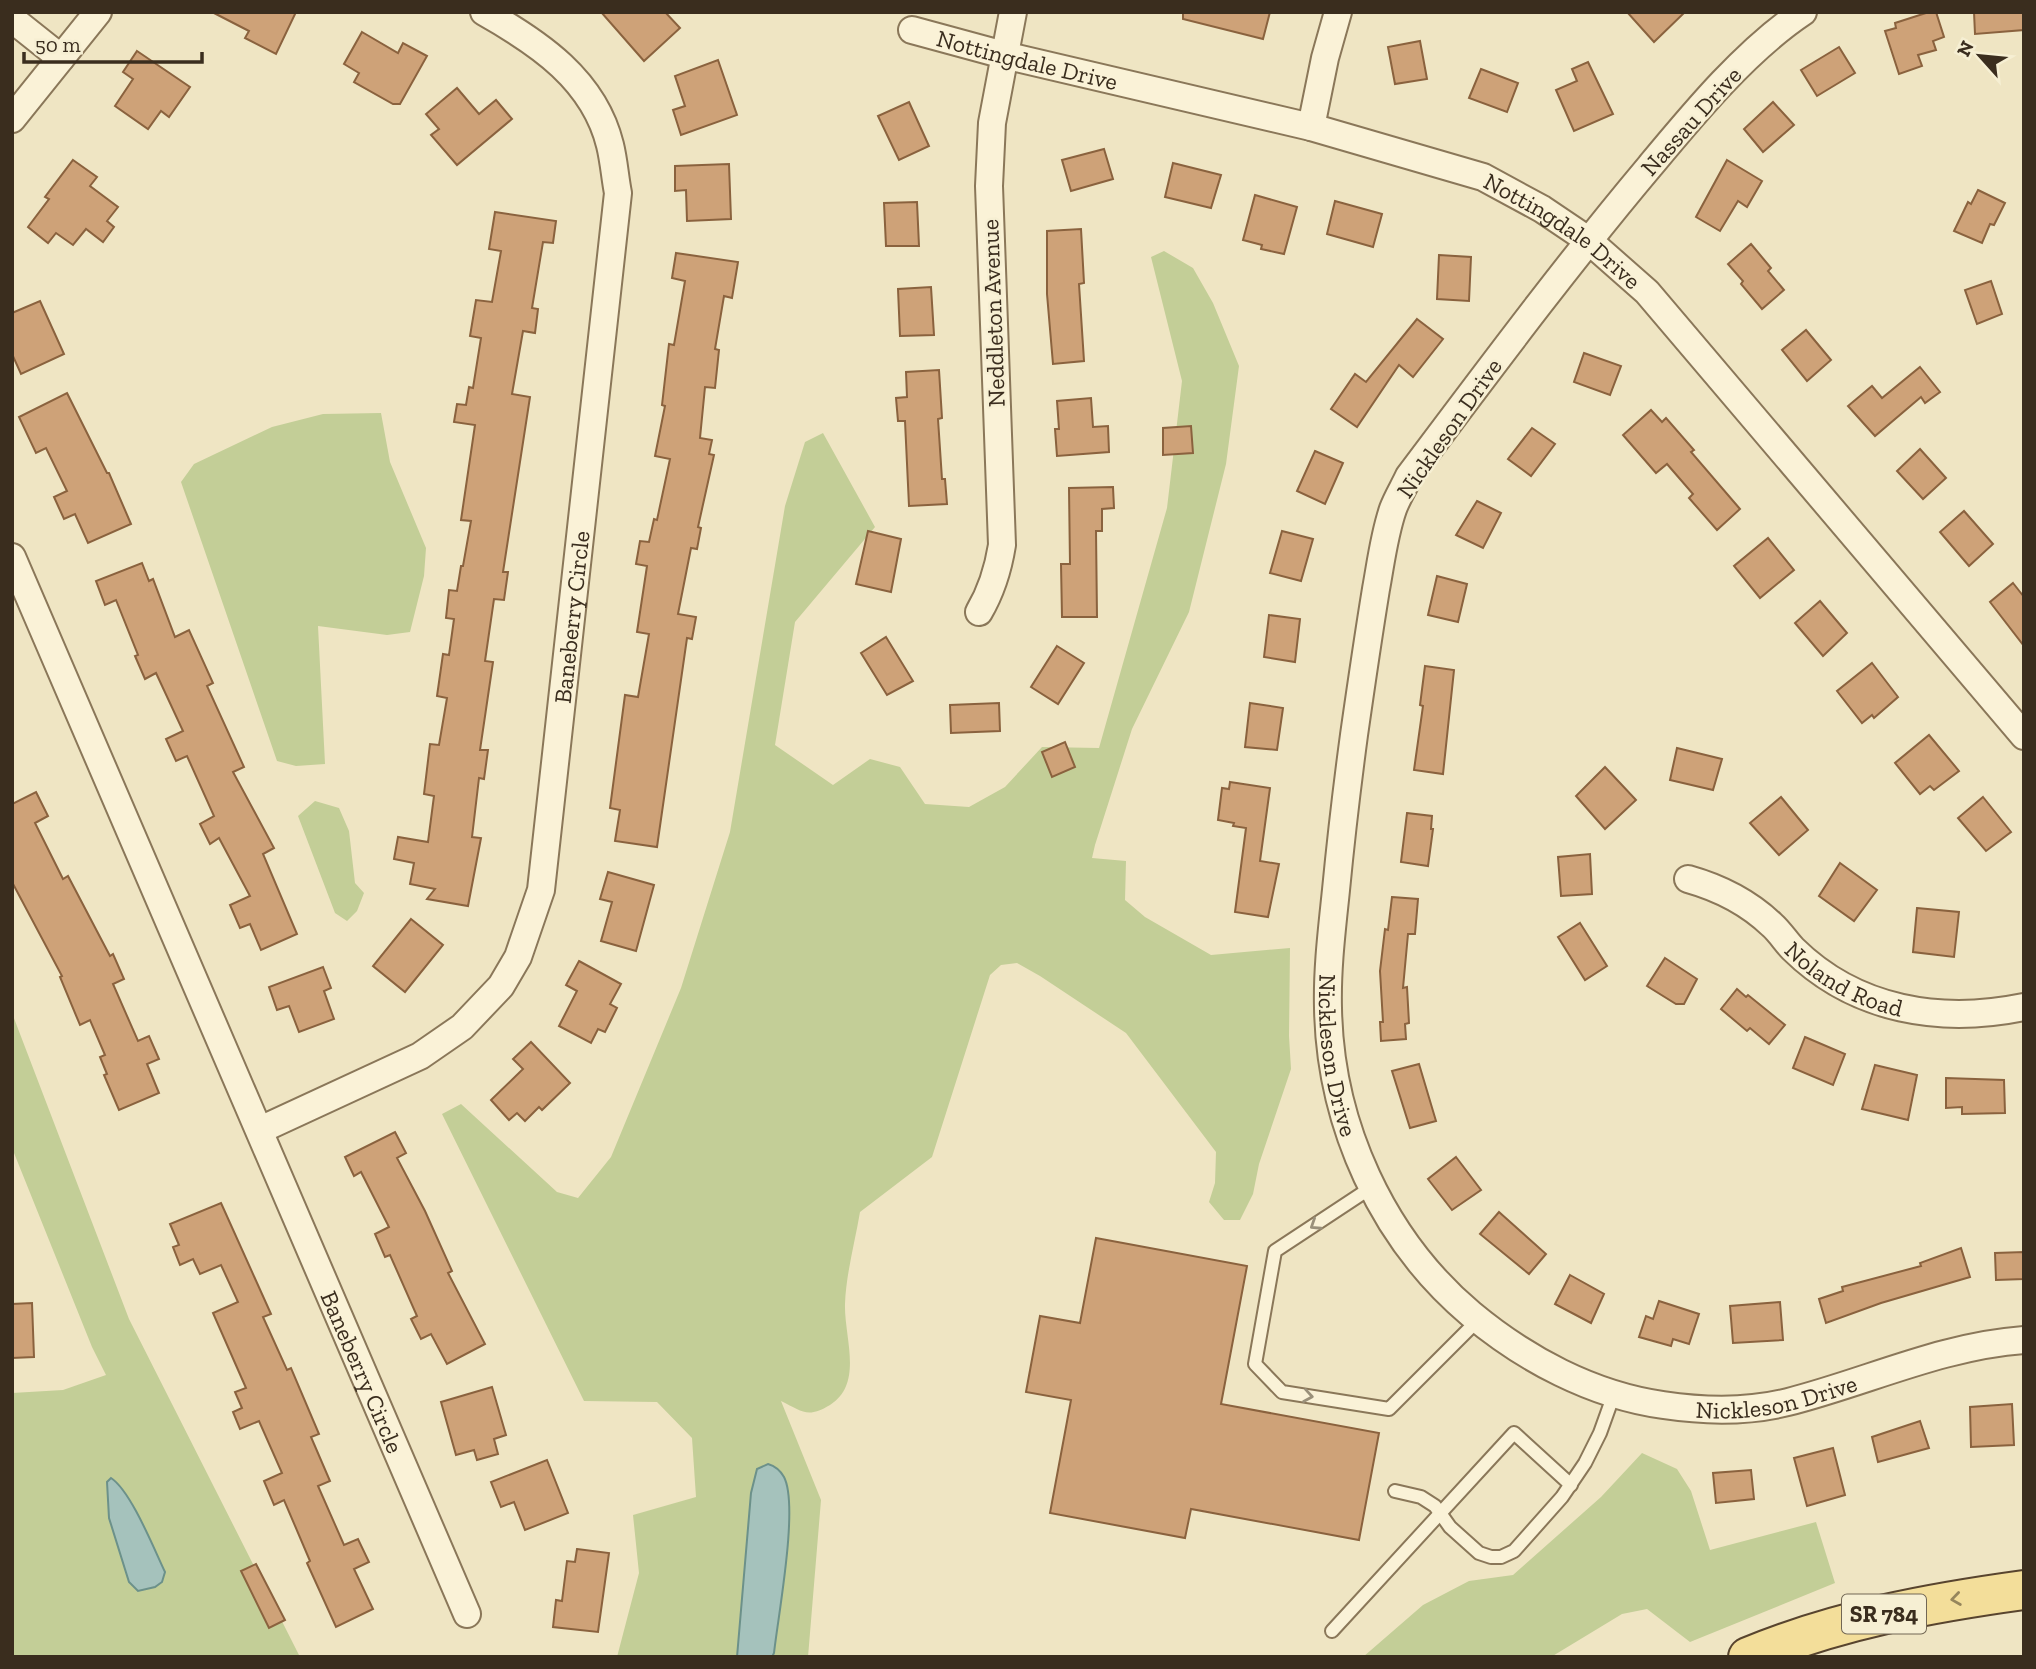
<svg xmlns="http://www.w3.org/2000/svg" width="2036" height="1669" font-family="'Zilla Slab',serif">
	<rect width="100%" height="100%" fill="#efe5c3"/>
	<g fill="#c3ce97">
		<path d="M 1164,251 L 1193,268 L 1213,303 L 1239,366 L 1226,464 L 1189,612 L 1132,729 L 1095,845 L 1092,858 L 1126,861 L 1125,900 L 1145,917 L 1211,955 L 1290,948 L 1289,1036 L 1291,1069 L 1259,1164 L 1253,1194 L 1240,1220 L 1224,1220 L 1209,1202 L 1215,1183 L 1216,1152 L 1126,1033 L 1040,976 L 1017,963 L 1001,965 L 990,975 L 932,1157 L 860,1212 C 855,1242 846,1274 845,1304 C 844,1337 864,1384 830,1405 C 807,1419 802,1411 781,1401 L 821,1500 L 808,1657 L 617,1657 L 639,1573 L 633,1515 L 696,1497 L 692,1438 L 657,1402 L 584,1401 L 442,1114 L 461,1104 L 557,1192 L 578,1198 L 611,1157 L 681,988 L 730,832 L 785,506 L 805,442 L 823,433 L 875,527 L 795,622 L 775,745 L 833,785 L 870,759 L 900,767 L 925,804 L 969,807 L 1005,787 L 1042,747 L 1099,748 L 1167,508 L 1182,381 L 1151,257 Z"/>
		<path d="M 381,413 L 390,462 L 426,548 L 424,576 L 410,632 L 387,635 L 318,626 L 325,764 L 296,766 L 277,761 L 181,482 L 194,464 L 272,427 L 323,414 Z"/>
		<path d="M 315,801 L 339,808 L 349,831 L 355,883 L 364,893 L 357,911 L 347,921 L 335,913 L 298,816 Z"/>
		<path d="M 12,1013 L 129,1319 L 300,1657 L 12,1657 L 12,1393 L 63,1390 L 106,1375 L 92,1347 L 12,1148 Z"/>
		<path d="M 1642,1453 L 1677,1469 L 1691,1491 L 1710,1550 L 1816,1522 L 1835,1583 L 1690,1642 L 1647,1609 L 1622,1614 L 1551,1657 L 1363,1657 L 1423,1605 L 1469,1581 L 1513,1575 L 1601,1497 Z"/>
	</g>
	<g fill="#a5c2bc" stroke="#6c918a" stroke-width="2">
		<path d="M 768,1464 C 775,1466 780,1470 784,1477 C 799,1506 778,1616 774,1653 L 772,1657 L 737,1657 L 751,1493 L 757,1469 Z"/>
		<path d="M 111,1478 C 131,1491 154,1549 165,1572 L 162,1582 L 155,1587 L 138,1591 L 129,1582 L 109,1518 L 107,1482 Z"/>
	</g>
	<g fill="#cea278" stroke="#8a623e" stroke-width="2">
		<path d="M 212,12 L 296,12 L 276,54 L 245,38 L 249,31 Z"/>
		<path d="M 601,12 L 665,12 L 680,28 L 644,61 Z"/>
		<path d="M 1183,12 L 1270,12 L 1263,39 L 1183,19 Z"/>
		<path d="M 1627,12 L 1685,12 L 1654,42 Z"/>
		<path d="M 1929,12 L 1936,12 L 1944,37 L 1933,41 L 1936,50 L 1918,55 L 1922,66 L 1899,74 L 1885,31 L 1896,28 L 1895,23 Z"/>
		<path d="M 1974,12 L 2024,12 L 2024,30 L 1975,34 Z"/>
		<path d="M 362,32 L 398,53 L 403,43 L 427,56 L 400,104 L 393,104 L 354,82 L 359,73 L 344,64 Z"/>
		<path d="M 1420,41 L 1427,79 L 1395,84 L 1388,47 Z"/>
		<path d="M 1839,47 L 1855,73 L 1817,96 L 1801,70 Z"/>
		<path d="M 137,51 L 190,87 L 169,117 L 161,111 L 148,129 L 115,106 L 133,79 L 123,72 Z"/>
		<path d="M 718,60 L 737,115 L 681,135 L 673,110 L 685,106 L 675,76 Z"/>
		<path d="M 1588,62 L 1613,114 L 1574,131 L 1556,90 L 1577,81 L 1572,69 Z"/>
		<path d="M 1481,69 L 1518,83 L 1507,112 L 1469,98 Z"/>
		<path d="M 457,88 L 479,114 L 496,100 L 512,119 L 457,165 L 431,135 L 439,129 L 426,114 Z"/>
		<path d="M 909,102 L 929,146 L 899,160 L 878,116 Z"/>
		<path d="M 1773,102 L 1794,125 L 1763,152 L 1744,129 Z"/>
		<path d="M 1104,149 L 1113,179 L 1071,191 L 1062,160 Z"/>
		<path d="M 73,160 L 97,177 L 90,186 L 118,207 L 107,221 L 114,227 L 103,242 L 86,229 L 73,245 L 56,233 L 48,243 L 28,227 L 49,199 L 45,197 Z"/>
		<path d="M 1727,160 L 1762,181 L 1747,207 L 1738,201 L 1720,231 L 1696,217 Z"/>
		<path d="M 1173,163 L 1221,175 L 1211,208 L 1165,197 Z"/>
		<path d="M 729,164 L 731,219 L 687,221 L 686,190 L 675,191 L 675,166 Z"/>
		<path d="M 1978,190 L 2005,203 L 1994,225 L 1990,224 L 1982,243 L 1954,231 L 1968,202 L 1971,204 Z"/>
		<path d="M 1255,195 L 1297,207 L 1284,254 L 1261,249 L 1262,245 L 1243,240 Z"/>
		<path d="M 1335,201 L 1382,214 L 1373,247 L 1327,234 Z"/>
		<path d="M 917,202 L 919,246 L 886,246 L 884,203 Z"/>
		<path d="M 495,212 L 556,221 L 553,243 L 543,242 L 532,308 L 538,309 L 535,333 L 523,331 L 512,394 L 530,397 L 503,572 L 508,572 L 504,600 L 494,599 L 485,661 L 493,662 L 480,750 L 488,750 L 484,779 L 479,778 L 472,837 L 481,838 L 468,906 L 427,899 L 435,889 L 410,884 L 414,863 L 394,859 L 398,837 L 428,842 L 434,796 L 424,794 L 430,744 L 439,745 L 447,698 L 437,696 L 443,654 L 449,655 L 454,619 L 446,618 L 449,590 L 457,591 L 461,566 L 463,566 L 471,521 L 461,520 L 475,425 L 454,422 L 457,404 L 466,405 L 469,387 L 473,388 L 481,338 L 470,336 L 476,300 L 492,302 L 501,251 L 489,249 Z"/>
		<path d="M 1081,229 L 1084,283 L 1079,284 L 1084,361 L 1053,364 L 1047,294 L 1047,231 Z"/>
		<path d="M 1751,244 L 1771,268 L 1768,271 L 1784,290 L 1762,309 L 1741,284 L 1743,281 L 1728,264 Z"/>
		<path d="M 676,253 L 738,262 L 732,298 L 724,296 L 715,349 L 719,350 L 715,388 L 705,387 L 700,438 L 712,440 L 709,454 L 714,455 L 698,527 L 701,528 L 697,549 L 691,548 L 678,614 L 696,617 L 692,639 L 687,638 L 657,847 L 615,841 L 620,810 L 610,808 L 625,695 L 638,697 L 649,634 L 637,632 L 647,566 L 636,564 L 640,541 L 649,542 L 654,519 L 657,520 L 670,459 L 655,456 L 665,406 L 662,405 L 669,344 L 674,345 L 685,281 L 672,278 Z"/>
		<path d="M 1439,255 L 1471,257 L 1469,301 L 1437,299 Z"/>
		<path d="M 1991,281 L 2002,314 L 1977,324 L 1965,290 Z"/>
		<path d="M 931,287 L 934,335 L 900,336 L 898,289 Z"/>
		<path d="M 40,301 L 64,354 L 21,374 L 12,354 L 12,313 Z"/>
		<path d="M 1417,319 L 1443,339 L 1413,377 L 1399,365 L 1357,427 L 1331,409 L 1355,374 L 1366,382 Z"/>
		<path d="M 1806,330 L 1831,360 L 1807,381 L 1782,350 Z"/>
		<path d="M 1584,353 L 1621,366 L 1610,395 L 1574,382 Z"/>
		<path d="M 1920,367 L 1940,392 L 1925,403 L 1921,397 L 1875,436 L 1848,406 L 1872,386 L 1882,398 Z"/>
		<path d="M 939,370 L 942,418 L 938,419 L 942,479 L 945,479 L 947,504 L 909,506 L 905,421 L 898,421 L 896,398 L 907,397 L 906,372 Z"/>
		<path d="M 67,393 L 107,473 L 109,473 L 131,524 L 88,543 L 75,514 L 64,519 L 54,497 L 67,491 L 46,448 L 36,453 L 19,417 Z"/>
		<path d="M 1091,398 L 1093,427 L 1108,426 L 1109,452 L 1057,456 L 1055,429 L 1059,429 L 1057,401 Z"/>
		<path d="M 1651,410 L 1662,422 L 1666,418 L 1694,450 L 1691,452 L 1740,509 L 1717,530 L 1689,498 L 1693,494 L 1667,464 L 1656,473 L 1623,435 Z"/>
		<path d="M 1191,426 L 1193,453 L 1163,455 L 1163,428 Z"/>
		<path d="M 1532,428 L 1555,444 L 1531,476 L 1508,459 Z"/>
		<path d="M 1920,449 L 1946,478 L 1923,499 L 1897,471 Z"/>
		<path d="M 1315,451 L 1343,463 L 1325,504 L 1297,491 Z"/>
		<path d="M 1113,487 L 1114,508 L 1102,509 L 1102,531 L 1096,531 L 1097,617 L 1062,617 L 1061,564 L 1070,564 L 1069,488 Z"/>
		<path d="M 1477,501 L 1501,513 L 1483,548 L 1456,535 Z"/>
		<path d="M 1964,511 L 1993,544 L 1969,566 L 1940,532 Z"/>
		<path d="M 868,531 L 901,539 L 891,592 L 856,584 Z"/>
		<path d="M 1282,531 L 1313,539 L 1301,581 L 1270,573 Z"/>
		<path d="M 1768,538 L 1794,570 L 1760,598 L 1734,566 Z"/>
		<path d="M 142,563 L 149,581 L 153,579 L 175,637 L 189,630 L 213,683 L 207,686 L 244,767 L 233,772 L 274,848 L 263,854 L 297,934 L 261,950 L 250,924 L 240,928 L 230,905 L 250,896 L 219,838 L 210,844 L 200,824 L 214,816 L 187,756 L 176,761 L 166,739 L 183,731 L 156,673 L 145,679 L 135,656 L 138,655 L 116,600 L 105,605 L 96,581 Z"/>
		<path d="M 1437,576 L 1467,584 L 1458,622 L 1428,615 Z"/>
		<path d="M 2013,583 L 2024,597 L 2024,646 L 1990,602 Z"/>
		<path d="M 1820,601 L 1847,633 L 1823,656 L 1795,623 Z"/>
		<path d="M 1269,615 L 1300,619 L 1295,662 L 1264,657 Z"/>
		<path d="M 886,637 L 913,681 L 887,695 L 861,653 Z"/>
		<path d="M 1057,646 L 1084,663 L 1058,704 L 1031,687 Z"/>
		<path d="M 1872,663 L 1898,697 L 1874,718 L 1872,715 L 1862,723 L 1837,691 Z"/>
		<path d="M 1425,666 L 1454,670 L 1443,774 L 1414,770 L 1423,706 L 1420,705 Z"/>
		<path d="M 999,703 L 1000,731 L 951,733 L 950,705 Z"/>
		<path d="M 1250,703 L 1283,708 L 1277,750 L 1245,747 Z"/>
		<path d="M 1929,735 L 1959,771 L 1934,790 L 1930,786 L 1920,794 L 1895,763 Z"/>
		<path d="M 1065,742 L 1075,767 L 1052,777 L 1042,752 Z"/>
		<path d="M 1677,748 L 1722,759 L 1713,790 L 1670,780 Z"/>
		<path d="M 1605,767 L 1636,800 L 1605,829 L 1576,796 Z"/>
		<path d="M 1230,782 L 1270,788 L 1260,861 L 1279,864 L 1268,917 L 1235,912 L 1246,828 L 1233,826 L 1234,823 L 1218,820 L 1222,788 L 1229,789 Z"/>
		<path d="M 36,792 L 48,816 L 35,823 L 63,879 L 68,876 L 110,956 L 113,954 L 124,979 L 113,984 L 138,1041 L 149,1036 L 159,1059 L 147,1064 L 159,1093 L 119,1110 L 104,1075 L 107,1074 L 100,1057 L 105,1055 L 90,1020 L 80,1025 L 60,977 L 62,976 L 12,882 L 12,804 Z"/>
		<path d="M 1781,797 L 1808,830 L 1779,855 L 1750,823 Z"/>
		<path d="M 1983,797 L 2011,832 L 1986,851 L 1958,818 Z"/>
		<path d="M 1407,813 L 1432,816 L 1431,829 L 1433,829 L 1428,866 L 1401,862 Z"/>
		<path d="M 1590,854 L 1592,894 L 1561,896 L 1558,857 Z"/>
		<path d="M 1840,863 L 1877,890 L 1854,921 L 1819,896 Z"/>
		<path d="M 608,872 L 654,885 L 636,951 L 601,941 L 612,902 L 600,899 Z"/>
		<path d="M 1392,897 L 1418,899 L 1415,934 L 1408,934 L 1403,988 L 1407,987 L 1409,1023 L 1405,1024 L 1406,1039 L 1381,1041 L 1380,1022 L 1383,1022 L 1380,971 L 1385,929 L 1388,930 Z"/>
		<path d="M 1917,908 L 1959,912 L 1954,957 L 1913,952 Z"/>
		<path d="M 411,919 L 443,945 L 405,992 L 373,966 Z"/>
		<path d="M 1580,923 L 1607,966 L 1585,980 L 1558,937 Z"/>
		<path d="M 1665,958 L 1697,979 L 1684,1004 L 1676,1004 L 1647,986 Z"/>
		<path d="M 579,961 L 621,984 L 610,1004 L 617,1008 L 605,1032 L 598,1029 L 591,1043 L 559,1026 L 577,991 L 566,985 Z"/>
		<path d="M 323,967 L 331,988 L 324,991 L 334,1019 L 299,1032 L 289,1006 L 277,1010 L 269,987 Z"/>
		<path d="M 1737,989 L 1746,997 L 1748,995 L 1785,1025 L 1769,1044 L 1750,1028 L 1747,1031 L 1721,1009 Z"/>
		<path d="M 1805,1037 L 1845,1054 L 1833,1085 L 1793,1068 Z"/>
		<path d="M 531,1042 L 570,1083 L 542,1110 L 539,1107 L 525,1121 L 517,1113 L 509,1120 L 491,1100 L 523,1069 L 513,1059 Z"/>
		<path d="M 1419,1064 L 1436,1121 L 1410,1128 L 1392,1071 Z"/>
		<path d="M 1875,1065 L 1917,1075 L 1908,1120 L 1862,1109 Z"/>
		<path d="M 1946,1078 L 2004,1080 L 2005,1113 L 1962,1114 L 1962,1107 L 1946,1108 Z"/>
		<path d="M 395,1132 L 406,1153 L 397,1158 L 425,1211 L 452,1271 L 448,1273 L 485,1344 L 447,1364 L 431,1334 L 421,1339 L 411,1319 L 417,1316 L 390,1255 L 385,1257 L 375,1234 L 389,1227 L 361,1172 L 354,1176 L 345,1157 Z"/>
		<path d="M 1456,1157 L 1481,1190 L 1452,1210 L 1428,1179 Z"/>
		<path d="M 221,1203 L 271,1314 L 263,1317 L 287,1370 L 291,1368 L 319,1434 L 311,1437 L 330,1481 L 318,1486 L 344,1545 L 358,1539 L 369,1562 L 354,1569 L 373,1609 L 336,1627 L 307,1563 L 310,1561 L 284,1500 L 274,1505 L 264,1481 L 282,1473 L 259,1421 L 240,1429 L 233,1412 L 242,1408 L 235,1392 L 246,1388 L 213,1313 L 238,1302 L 221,1265 L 200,1274 L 193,1259 L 180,1265 L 173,1247 L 179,1245 L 170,1224 Z"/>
		<path d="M 1499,1212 L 1546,1254 L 1529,1274 L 1480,1234 Z"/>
		<path d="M 1096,1238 L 1247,1266 L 1221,1404 L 1379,1433 L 1359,1540 L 1191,1509 L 1185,1538 L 1050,1513 L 1071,1400 L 1026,1392 L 1040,1316 L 1080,1323 Z"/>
		<path d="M 1961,1248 L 1970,1277 L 1881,1303 L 1826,1323 L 1819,1299 L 1843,1291 L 1842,1287 L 1921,1266 L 1920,1263 Z"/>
		<path d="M 2024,1252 L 2024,1279 L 1996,1280 L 1995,1253 Z"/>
		<path d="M 1570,1275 L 1604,1294 L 1591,1323 L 1555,1304 Z"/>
		<path d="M 1659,1301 L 1699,1314 L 1689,1344 L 1673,1339 L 1671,1346 L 1639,1337 L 1646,1316 L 1653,1319 Z"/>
		<path d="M 1780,1302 L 1783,1340 L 1733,1343 L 1730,1306 Z"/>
		<path d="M 32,1303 L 34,1357 L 12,1358 L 12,1304 Z"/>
		<path d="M 492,1387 L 506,1435 L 494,1439 L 498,1454 L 477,1460 L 474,1450 L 456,1455 L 441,1402 Z"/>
		<path d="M 2012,1404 L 2014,1445 L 1971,1447 L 1970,1407 Z"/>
		<path d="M 1920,1421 L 1929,1448 L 1878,1462 L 1872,1437 Z"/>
		<path d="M 1833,1448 L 1845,1495 L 1807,1506 L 1794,1458 Z"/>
		<path d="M 547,1460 L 568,1513 L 525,1530 L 514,1502 L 501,1507 L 491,1482 Z"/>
		<path d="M 1751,1470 L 1754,1499 L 1716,1503 L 1713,1473 Z"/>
		<path d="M 577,1549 L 609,1553 L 598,1632 L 553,1627 L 556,1600 L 562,1601 L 567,1561 L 575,1562 Z"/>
		<path d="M 256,1564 L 285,1620 L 269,1628 L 241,1571 Z"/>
	</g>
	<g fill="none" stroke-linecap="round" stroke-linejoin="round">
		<defs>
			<g id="service">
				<path d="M 1372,1187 L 1275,1251 L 1255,1364 L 1282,1392 L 1389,1409 L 1478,1320"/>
				<path d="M 1395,1491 L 1421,1497 L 1435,1506 L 1450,1527 L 1479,1553 L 1491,1557 L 1501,1557 L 1514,1551 L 1562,1497 L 1585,1463 L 1600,1433 L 1614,1394"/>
				<path d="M 1332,1631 L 1514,1433 L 1571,1485"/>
			</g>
			<g id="minor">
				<path id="s1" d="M 1803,12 C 1746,50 1694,113 1650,166 C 1566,266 1488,371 1409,476 C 1404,487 1397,498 1393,509 C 1384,535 1381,562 1376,589 C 1368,638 1361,686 1354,735 C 1347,787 1341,838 1336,890 C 1332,929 1327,968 1328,1008 C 1330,1124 1382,1239 1471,1314 C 1525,1359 1592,1395 1663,1405 C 1703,1411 1748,1412 1788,1402 C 1867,1382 1941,1346 2024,1340"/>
				<path d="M 12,19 L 61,58"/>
				<path id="s2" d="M 912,30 L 1004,55 L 1311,127 L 1483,177 L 1542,209 L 1588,240 L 1647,292 L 2024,736"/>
				<path d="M 12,119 L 98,12"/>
				<path d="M 1311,127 L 1325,58 L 1338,12"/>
				<path id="s3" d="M 12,557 L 467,1614"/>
				<path d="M 979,612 C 992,590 998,570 1002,545 L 989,186 L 992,123 L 1013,12"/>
				<path id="s4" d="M 1688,879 C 1720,888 1748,902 1772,925 C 1780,932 1786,942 1793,949 C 1856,1011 1941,1024 2024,1007"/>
				<path id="s5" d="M 260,1130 L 420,1056 L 462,1027 L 501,986 L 518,957 L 541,890 L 618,193 C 615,178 614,161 610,145 C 594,80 539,43 484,12"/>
			</g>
			<path id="primary" d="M 1748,1657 C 1837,1620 1929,1603 2024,1590"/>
		</defs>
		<use href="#service" stroke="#8a7759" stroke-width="16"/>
		<use href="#minor" stroke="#8a7759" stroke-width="30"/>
		<use href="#primary" stroke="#58442e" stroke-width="42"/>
		<use href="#service" stroke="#faf2d7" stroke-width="12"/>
		<use href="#minor" stroke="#faf2d7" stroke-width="26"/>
		<use href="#primary" stroke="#f3de9a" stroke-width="38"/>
	</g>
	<defs><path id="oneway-chevron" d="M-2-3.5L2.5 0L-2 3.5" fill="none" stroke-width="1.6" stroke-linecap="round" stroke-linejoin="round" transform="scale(1.75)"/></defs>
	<g stroke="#9a907a">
		<use href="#oneway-chevron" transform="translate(1315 1225) rotate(147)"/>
		<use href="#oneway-chevron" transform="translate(1308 1396) rotate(9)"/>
	</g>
	<use stroke="#96865c" href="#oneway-chevron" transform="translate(1956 1599) rotate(172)"/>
	<g text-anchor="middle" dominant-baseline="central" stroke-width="5" stroke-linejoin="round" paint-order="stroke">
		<rect fill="#f6efd3" stroke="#726754" stroke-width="2" x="1842" y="1594.5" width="84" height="39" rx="5"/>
		<g font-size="23" font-weight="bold" fill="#3a2d1e">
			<text x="1884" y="1614">SR 784</text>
		</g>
		<g font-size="24" fill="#3a2d1e" stroke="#f6efd3">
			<text stroke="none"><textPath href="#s2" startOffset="119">Nottingdale Drive</textPath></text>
			<text transform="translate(1691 121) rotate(-48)">Nassau Drive</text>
			<text stroke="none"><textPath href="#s2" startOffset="686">Nottingdale Drive</textPath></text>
			<text transform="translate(993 313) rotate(-92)">Neddleton Avenue</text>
			<text transform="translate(1449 428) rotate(-55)">Nickleson Drive</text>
			<text stroke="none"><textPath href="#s5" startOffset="663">Baneberry Circle</textPath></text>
			<text stroke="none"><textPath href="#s4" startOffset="189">Noland Road</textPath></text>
			<text stroke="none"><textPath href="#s1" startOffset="1199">Nickleson Drive</textPath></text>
			<text stroke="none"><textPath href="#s3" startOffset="887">Baneberry Circle</textPath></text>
			<text stroke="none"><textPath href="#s1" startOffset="1829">Nickleson Drive</textPath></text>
		</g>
	</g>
	<rect width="2036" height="1669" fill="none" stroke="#3a2d1e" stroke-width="28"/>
	<g transform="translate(1980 56) rotate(297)" stroke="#f6efd3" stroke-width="5" paint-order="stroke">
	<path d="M0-5L12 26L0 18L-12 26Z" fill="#3a2d1e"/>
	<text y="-10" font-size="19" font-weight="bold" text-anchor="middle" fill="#3a2d1e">N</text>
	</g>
	<path d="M24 52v10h178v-10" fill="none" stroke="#3a2d1e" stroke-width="3.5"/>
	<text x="35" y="52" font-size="21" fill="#3a2d1e" stroke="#f6efd3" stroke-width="5" paint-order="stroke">50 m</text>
</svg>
